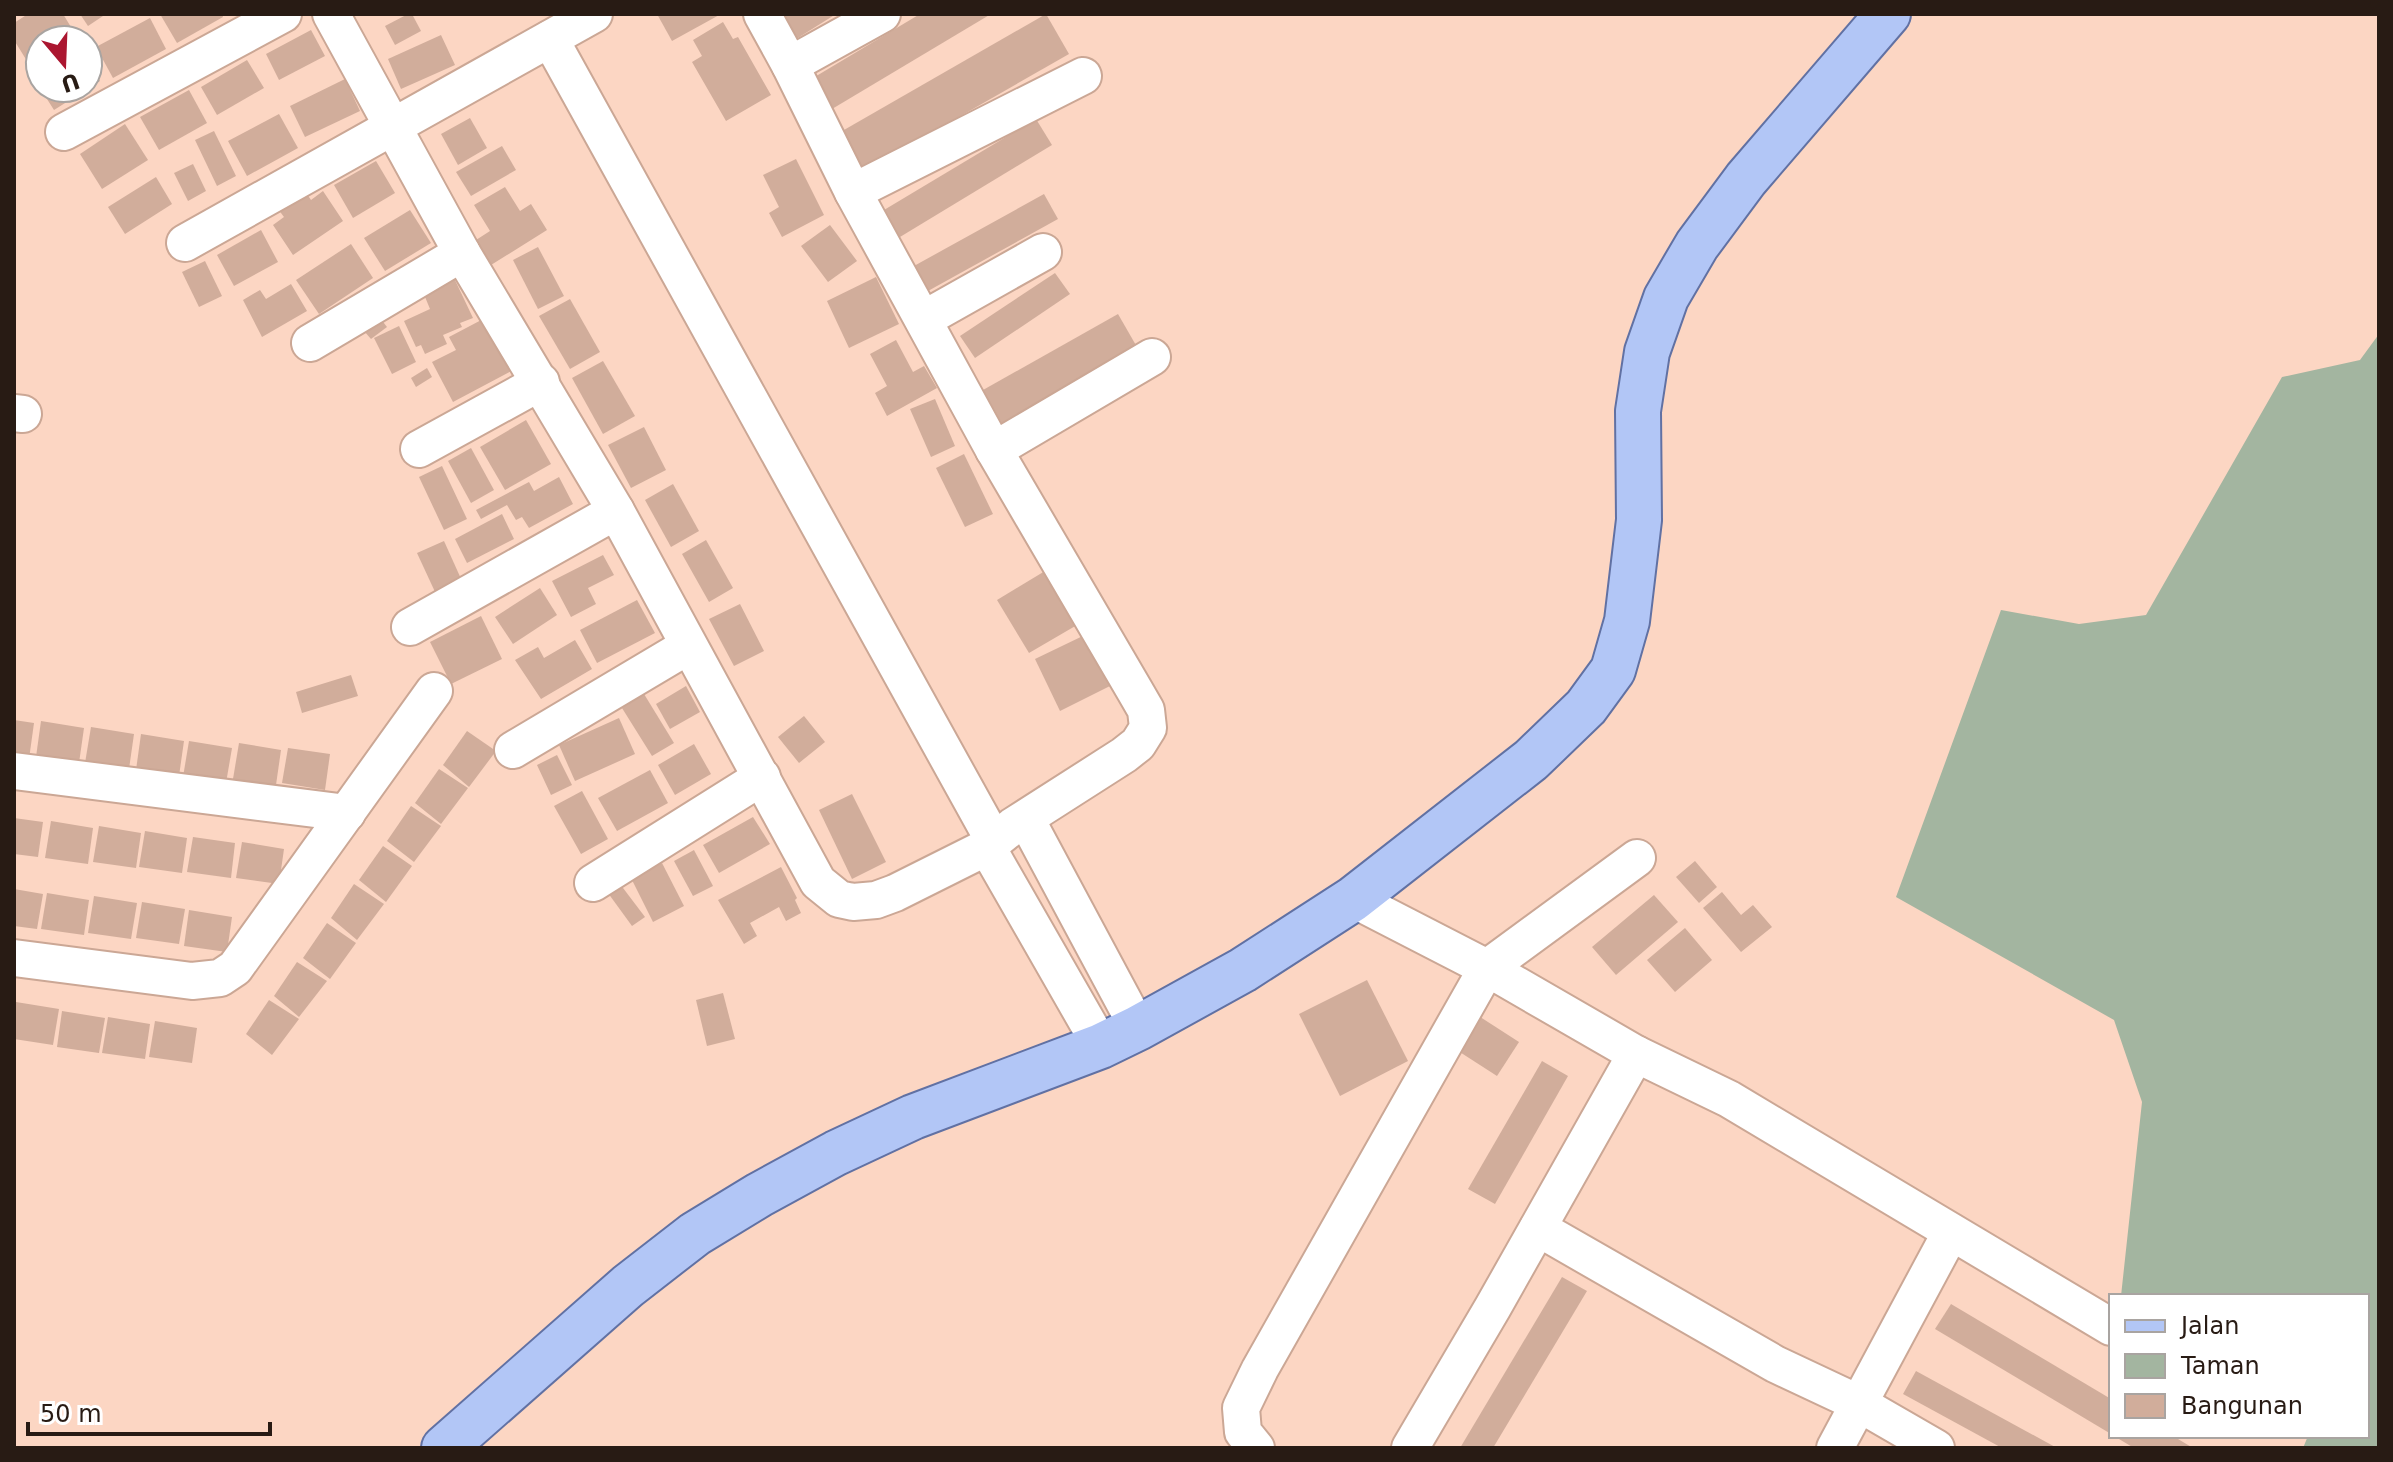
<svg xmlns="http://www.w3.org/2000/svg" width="2393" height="1462" font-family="'DejaVu Sans',sans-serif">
	<rect width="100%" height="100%" fill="#fcd6c3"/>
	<path fill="#a3b5a0" d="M 2379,334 L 2379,1448 L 2303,1448 L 2308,1436 L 2367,1436 L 2367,1296 L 2121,1296 L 2142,1102 L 2114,1020 L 1896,897 L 2001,610 L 2079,624 L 2146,615 L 2282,377 L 2360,360 Z"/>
	<g fill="#d1ad9b">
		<path d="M 28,14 L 63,14 L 74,32 L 61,40 L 40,40 L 40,53 L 27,61 L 14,40 L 14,23 Z"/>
		<path d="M 80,14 L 106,14 L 88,26 Z"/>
		<path d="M 160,14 L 222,14 L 223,17 L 177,43 Z"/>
		<path d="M 408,14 L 412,14 L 421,31 L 395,45 L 385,26 Z"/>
		<path d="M 657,14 L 721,14 L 672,41 Z"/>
		<path d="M 775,14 L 836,14 L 793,41 Z"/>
		<path d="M 920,14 L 991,14 L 827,112 L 808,81 Z"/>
		<path d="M 1046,14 L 1069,54 L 859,174 L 837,134 Z"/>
		<path d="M 150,18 L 166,49 L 113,78 L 96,47 Z"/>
		<path d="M 723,22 L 733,39 L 738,37 L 771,95 L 726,121 L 692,62 L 702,56 L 693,40 Z"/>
		<path d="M 311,30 L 325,56 L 279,80 L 266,54 Z"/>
		<path d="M 441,35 L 455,65 L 401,89 L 388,59 Z"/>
		<path d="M 247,60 L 264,88 L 217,115 L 201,87 Z"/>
		<path d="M 88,62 L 100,81 L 54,110 L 40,88 L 88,88 Z"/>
		<path d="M 345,79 L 360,111 L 305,137 L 290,106 Z"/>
		<path d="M 189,90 L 207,123 L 159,150 L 140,117 Z"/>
		<path d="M 279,114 L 298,148 L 247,176 L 228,141 Z"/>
		<path d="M 470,118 L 487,148 L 458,165 L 441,134 Z"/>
		<path d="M 1036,119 L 1052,145 L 895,240 L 879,213 Z"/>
		<path d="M 125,124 L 148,160 L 102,189 L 80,154 Z"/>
		<path d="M 214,131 L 236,176 L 217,186 L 195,140 Z"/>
		<path d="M 502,146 L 516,170 L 471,196 L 456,172 Z"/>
		<path d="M 796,159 L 824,215 L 782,237 L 769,213 L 779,207 L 763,175 Z"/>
		<path d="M 376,161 L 395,193 L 353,218 L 334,185 Z"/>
		<path d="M 193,164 L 206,191 L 188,201 L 174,173 Z"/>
		<path d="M 156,177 L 172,204 L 125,234 L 108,207 Z"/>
		<path d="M 505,187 L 520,211 L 531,204 L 547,230 L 491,265 L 476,240 L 490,231 L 474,205 Z"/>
		<path d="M 305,191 L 311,200 L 323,191 L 343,221 L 293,255 L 273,225 L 284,217 L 278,209 Z"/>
		<path d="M 1044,194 L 1058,219 L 928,291 L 914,266 Z"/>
		<path d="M 410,210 L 431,243 L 385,271 L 364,238 Z"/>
		<path d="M 830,225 L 857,261 L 828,282 L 801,246 Z"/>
		<path d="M 261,230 L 278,262 L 234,286 L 217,255 Z"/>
		<path d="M 351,244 L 373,278 L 319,314 L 296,280 Z"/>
		<path d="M 538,247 L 564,296 L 538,309 L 513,260 Z"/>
		<path d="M 205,261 L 222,296 L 199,307 L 182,272 Z"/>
		<path d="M 1055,273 L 1070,294 L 975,358 L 960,336 Z"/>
		<path d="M 876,277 L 899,324 L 849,348 L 827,301 Z"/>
		<path d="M 454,278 L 473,318 L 460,323 L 462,327 L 443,335 L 447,344 L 425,354 L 421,345 L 416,347 L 404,321 L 430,309 L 423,292 Z"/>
		<path d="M 291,284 L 307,311 L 262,337 L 243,300 L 260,290 L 266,299 Z"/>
		<path d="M 570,299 L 600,352 L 570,369 L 539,316 Z"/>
		<path d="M 1118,314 L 1141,354 L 1006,431 L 983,390 Z"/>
		<path d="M 487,317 L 515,369 L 453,402 L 432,362 L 456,350 L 449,337 Z"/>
		<path d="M 380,318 L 387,327 L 371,339 L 364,331 Z"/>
		<path d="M 399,326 L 416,362 L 392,374 L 374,338 Z"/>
		<path d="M 896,340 L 913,372 L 924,366 L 937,388 L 887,416 L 875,393 L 887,386 L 870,354 Z"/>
		<path d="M 603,361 L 635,416 L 603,434 L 572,378 Z"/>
		<path d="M 427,368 L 432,377 L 416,387 L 411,378 Z"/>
		<path d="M 935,399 L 955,446 L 931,457 L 910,409 Z"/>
		<path d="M 526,420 L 551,464 L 505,490 L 480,447 Z"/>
		<path d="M 644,427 L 666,470 L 631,488 L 608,445 Z"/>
		<path d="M 471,448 L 494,490 L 471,503 L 448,461 Z"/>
		<path d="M 964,454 L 993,514 L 965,527 L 936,468 Z"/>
		<path d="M 442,466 L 467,519 L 444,530 L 419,477 Z"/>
		<path d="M 559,477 L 573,504 L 529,528 L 522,517 L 516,520 L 507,505 L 481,519 L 476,510 L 529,482 L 534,491 Z"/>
		<path d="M 673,484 L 699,531 L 671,547 L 645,500 Z"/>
		<path d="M 502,514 L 514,539 L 467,563 L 455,539 Z"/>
		<path d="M 706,540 L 733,588 L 709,602 L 682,554 Z"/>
		<path d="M 444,541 L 462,581 L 436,594 L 417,553 Z"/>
		<path d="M 603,555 L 614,575 L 588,588 L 596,604 L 571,617 L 552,581 Z"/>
		<path d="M 1045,571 L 1077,625 L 1029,653 L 997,600 Z"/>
		<path d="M 540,588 L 557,615 L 513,644 L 495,617 Z"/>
		<path d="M 637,600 L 655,633 L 597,663 L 580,630 Z"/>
		<path d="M 740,604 L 764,651 L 734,666 L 709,619 Z"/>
		<path d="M 481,616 L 502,659 L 451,684 L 430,642 Z"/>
		<path d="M 1089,633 L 1114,684 L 1060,711 L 1035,659 Z"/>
		<path d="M 575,640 L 592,669 L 541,699 L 515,660 L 538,647 L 544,658 Z"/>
		<path d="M 351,675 L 358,696 L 302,713 L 296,692 Z"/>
		<path d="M 686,686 L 700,712 L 670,729 L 656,704 Z"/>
		<path d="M 644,694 L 674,743 L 652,756 L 622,708 Z"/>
		<path d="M 804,716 L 825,742 L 799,763 L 778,737 Z"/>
		<path d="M 619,718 L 635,754 L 575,781 L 559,745 Z"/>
		<path d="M 14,720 L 34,723 L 29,759 L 14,757 Z"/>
		<path d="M 41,721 L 84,728 L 79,763 L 36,757 Z"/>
		<path d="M 91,727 L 134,734 L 129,769 L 85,763 Z"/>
		<path d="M 467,731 L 496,751 L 469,787 L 443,765 Z"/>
		<path d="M 141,734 L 184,741 L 179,776 L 136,770 Z"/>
		<path d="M 189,741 L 232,748 L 226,783 L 183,777 Z"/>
		<path d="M 239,743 L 281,750 L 276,785 L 233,779 Z"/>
		<path d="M 694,744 L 711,774 L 675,795 L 658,765 Z"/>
		<path d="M 288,748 L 330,754 L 325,790 L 282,783 Z"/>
		<path d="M 557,755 L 572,785 L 551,795 L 537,765 Z"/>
		<path d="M 439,769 L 468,788 L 441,824 L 415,803 Z"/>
		<path d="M 650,770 L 668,803 L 617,831 L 598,798 Z"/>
		<path d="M 582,791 L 608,839 L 581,854 L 554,806 Z"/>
		<path d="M 852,794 L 886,862 L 852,879 L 819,810 Z"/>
		<path d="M 411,806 L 441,826 L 414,862 L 387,841 Z"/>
		<path d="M 753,817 L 770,844 L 719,873 L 703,845 Z"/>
		<path d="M 14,818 L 43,822 L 38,857 L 14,854 Z"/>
		<path d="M 51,821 L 93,828 L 88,864 L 45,858 Z"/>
		<path d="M 99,826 L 141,833 L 136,868 L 93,862 Z"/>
		<path d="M 145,831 L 187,838 L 182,873 L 139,867 Z"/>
		<path d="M 193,837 L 235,843 L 231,878 L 187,872 Z"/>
		<path d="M 242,842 L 284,849 L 279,884 L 236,878 Z"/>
		<path d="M 383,846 L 412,866 L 386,902 L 359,880 Z"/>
		<path d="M 694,850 L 713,886 L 693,896 L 674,861 Z"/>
		<path d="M 1695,861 L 1717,887 L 1699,903 L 1676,877 Z"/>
		<path d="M 662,863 L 684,906 L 653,922 L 631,878 Z"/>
		<path d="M 781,867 L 797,898 L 795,900 L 801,913 L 786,921 L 779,907 L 750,923 L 757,936 L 744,944 L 718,900 Z"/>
		<path d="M 354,884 L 384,904 L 357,940 L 331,918 Z"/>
		<path d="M 620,884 L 645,917 L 632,926 L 608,893 Z"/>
		<path d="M 14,889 L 43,894 L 37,929 L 14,926 Z"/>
		<path d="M 1722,892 L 1741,915 L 1753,905 L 1772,927 L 1741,952 L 1703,908 Z"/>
		<path d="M 47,893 L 89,900 L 84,935 L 41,929 Z"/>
		<path d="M 1654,895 L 1678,922 L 1616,975 L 1592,947 Z"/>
		<path d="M 94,896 L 137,903 L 131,939 L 88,933 Z"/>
		<path d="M 142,902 L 185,909 L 179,944 L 136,938 Z"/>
		<path d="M 189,910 L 232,917 L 227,952 L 184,946 Z"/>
		<path d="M 327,923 L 356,943 L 330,979 L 303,958 Z"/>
		<path d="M 1685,928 L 1712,960 L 1675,992 L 1647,960 Z"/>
		<path d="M 297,962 L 327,981 L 299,1017 L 274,996 Z"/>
		<path d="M 1367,980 L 1408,1061 L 1340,1096 L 1299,1014 Z"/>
		<path d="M 723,993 L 735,1039 L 707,1046 L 696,1000 Z"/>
		<path d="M 269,1000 L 299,1019 L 272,1055 L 246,1034 Z"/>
		<path d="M 16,1002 L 59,1009 L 53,1045 L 14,1039 Z"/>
		<path d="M 62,1011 L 105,1018 L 99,1053 L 57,1047 Z"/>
		<path d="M 1474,1013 L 1519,1042 L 1497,1076 L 1452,1047 Z"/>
		<path d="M 108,1017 L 150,1024 L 145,1059 L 102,1053 Z"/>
		<path d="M 155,1021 L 197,1028 L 192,1063 L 149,1057 Z"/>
		<path d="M 1542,1061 L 1568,1076 L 1495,1204 L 1468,1189 Z"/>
		<path d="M 1562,1277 L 1587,1291 L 1493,1448 L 1460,1448 Z"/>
		<path d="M 1951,1304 L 2111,1399 L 2111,1434 L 1935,1329 Z"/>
		<path d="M 1916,1371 L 2057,1448 L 2002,1448 L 1903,1394 Z"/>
		<path d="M 2114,1436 L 2173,1436 L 2193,1448 L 2134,1448 Z"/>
	</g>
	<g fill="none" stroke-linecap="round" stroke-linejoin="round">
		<defs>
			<g id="minor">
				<path d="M 331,14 L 462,253 L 616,511 L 818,882 L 839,899 L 853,902 L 876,900 L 895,893 L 987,847 L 1013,826 L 1124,755 L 1138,744 L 1148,728 L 1146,710 L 1135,691 L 994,450 L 853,192 L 790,65 L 762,14"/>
				<path d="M 550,39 L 994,841"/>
				<path d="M 790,65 L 882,14"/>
				<path d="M 64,132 L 283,14"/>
				<path d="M 853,192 L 1083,76"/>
				<path d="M 185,243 L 594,14"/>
				<path d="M 924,319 L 1043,252"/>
				<path d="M 310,343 L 462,253"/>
				<path d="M 14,413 L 23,414"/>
				<path d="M 419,449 L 541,382"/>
				<path d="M 994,450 L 1152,357"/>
				<path d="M 410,627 L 616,511"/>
				<path d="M 513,750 L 688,646"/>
				<path d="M 14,771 L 347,813"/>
				<path d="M 1026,819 L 1138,1028"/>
				<path d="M 987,847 L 1101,1046"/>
				<path d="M 593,883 L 762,777"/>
				<path d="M 1353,899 L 1487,968 L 1636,1054 L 1729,1099 L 2111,1327"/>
				<path d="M 14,958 L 192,981 L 220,978 L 235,968 L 434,691"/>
				<path d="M 1538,1228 L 1775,1364 L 1858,1403 L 1936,1448"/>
				<path d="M 1256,1448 L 1243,1432 L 1241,1408 L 1260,1369 L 1487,968 L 1637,858"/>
				<path d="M 1410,1448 L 1493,1307 L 1636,1054"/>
				<path d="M 1835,1448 L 1951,1232"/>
			</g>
			<path id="primary" d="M 444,1448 L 628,1286 L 695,1234 L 759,1195 L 836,1153 L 913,1117 L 1101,1046 L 1138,1028 L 1243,970 L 1353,899 L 1531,760 L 1586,707 L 1613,670 L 1627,621 L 1639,520 L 1638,411 L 1647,352 L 1666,298 L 1697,245 L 1746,179 L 1888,14"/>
		</defs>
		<use href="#minor" stroke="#cba795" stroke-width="40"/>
		<use href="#primary" stroke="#6171a3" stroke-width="48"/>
		<use href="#minor" stroke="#fff" stroke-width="36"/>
		<use href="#primary" stroke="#b2c6f6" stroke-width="44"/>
	</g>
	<rect width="2393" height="1462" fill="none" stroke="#281b14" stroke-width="32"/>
	<rect x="2109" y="1294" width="260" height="144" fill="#ffffff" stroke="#a9a4a1" stroke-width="2"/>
	<rect x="2125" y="1320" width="40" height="12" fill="#b2c6f6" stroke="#a9a4a1" stroke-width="2"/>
	<text x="2181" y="1334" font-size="24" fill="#281b14">Jalan</text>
	<rect x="2125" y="1354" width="40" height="24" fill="#a3b5a0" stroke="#a9a4a1" stroke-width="2"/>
	<text x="2181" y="1374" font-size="24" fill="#281b14">Taman</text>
	<rect x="2125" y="1394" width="40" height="24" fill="#d1ad9b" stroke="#a9a4a1" stroke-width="2"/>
	<text x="2181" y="1414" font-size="24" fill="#281b14">Bangunan</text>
	<g transform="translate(64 64) rotate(161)"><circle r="38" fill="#ffffff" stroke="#a9a4a1" stroke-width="2"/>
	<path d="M0-6L14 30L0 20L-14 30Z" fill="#ab1630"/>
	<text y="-12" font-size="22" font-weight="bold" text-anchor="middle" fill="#281b14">U</text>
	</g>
	<path d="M28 1422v12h242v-12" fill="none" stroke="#281b14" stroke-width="4"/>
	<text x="40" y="1422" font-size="24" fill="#281b14" stroke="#ffffff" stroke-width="6" paint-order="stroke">50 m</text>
</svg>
